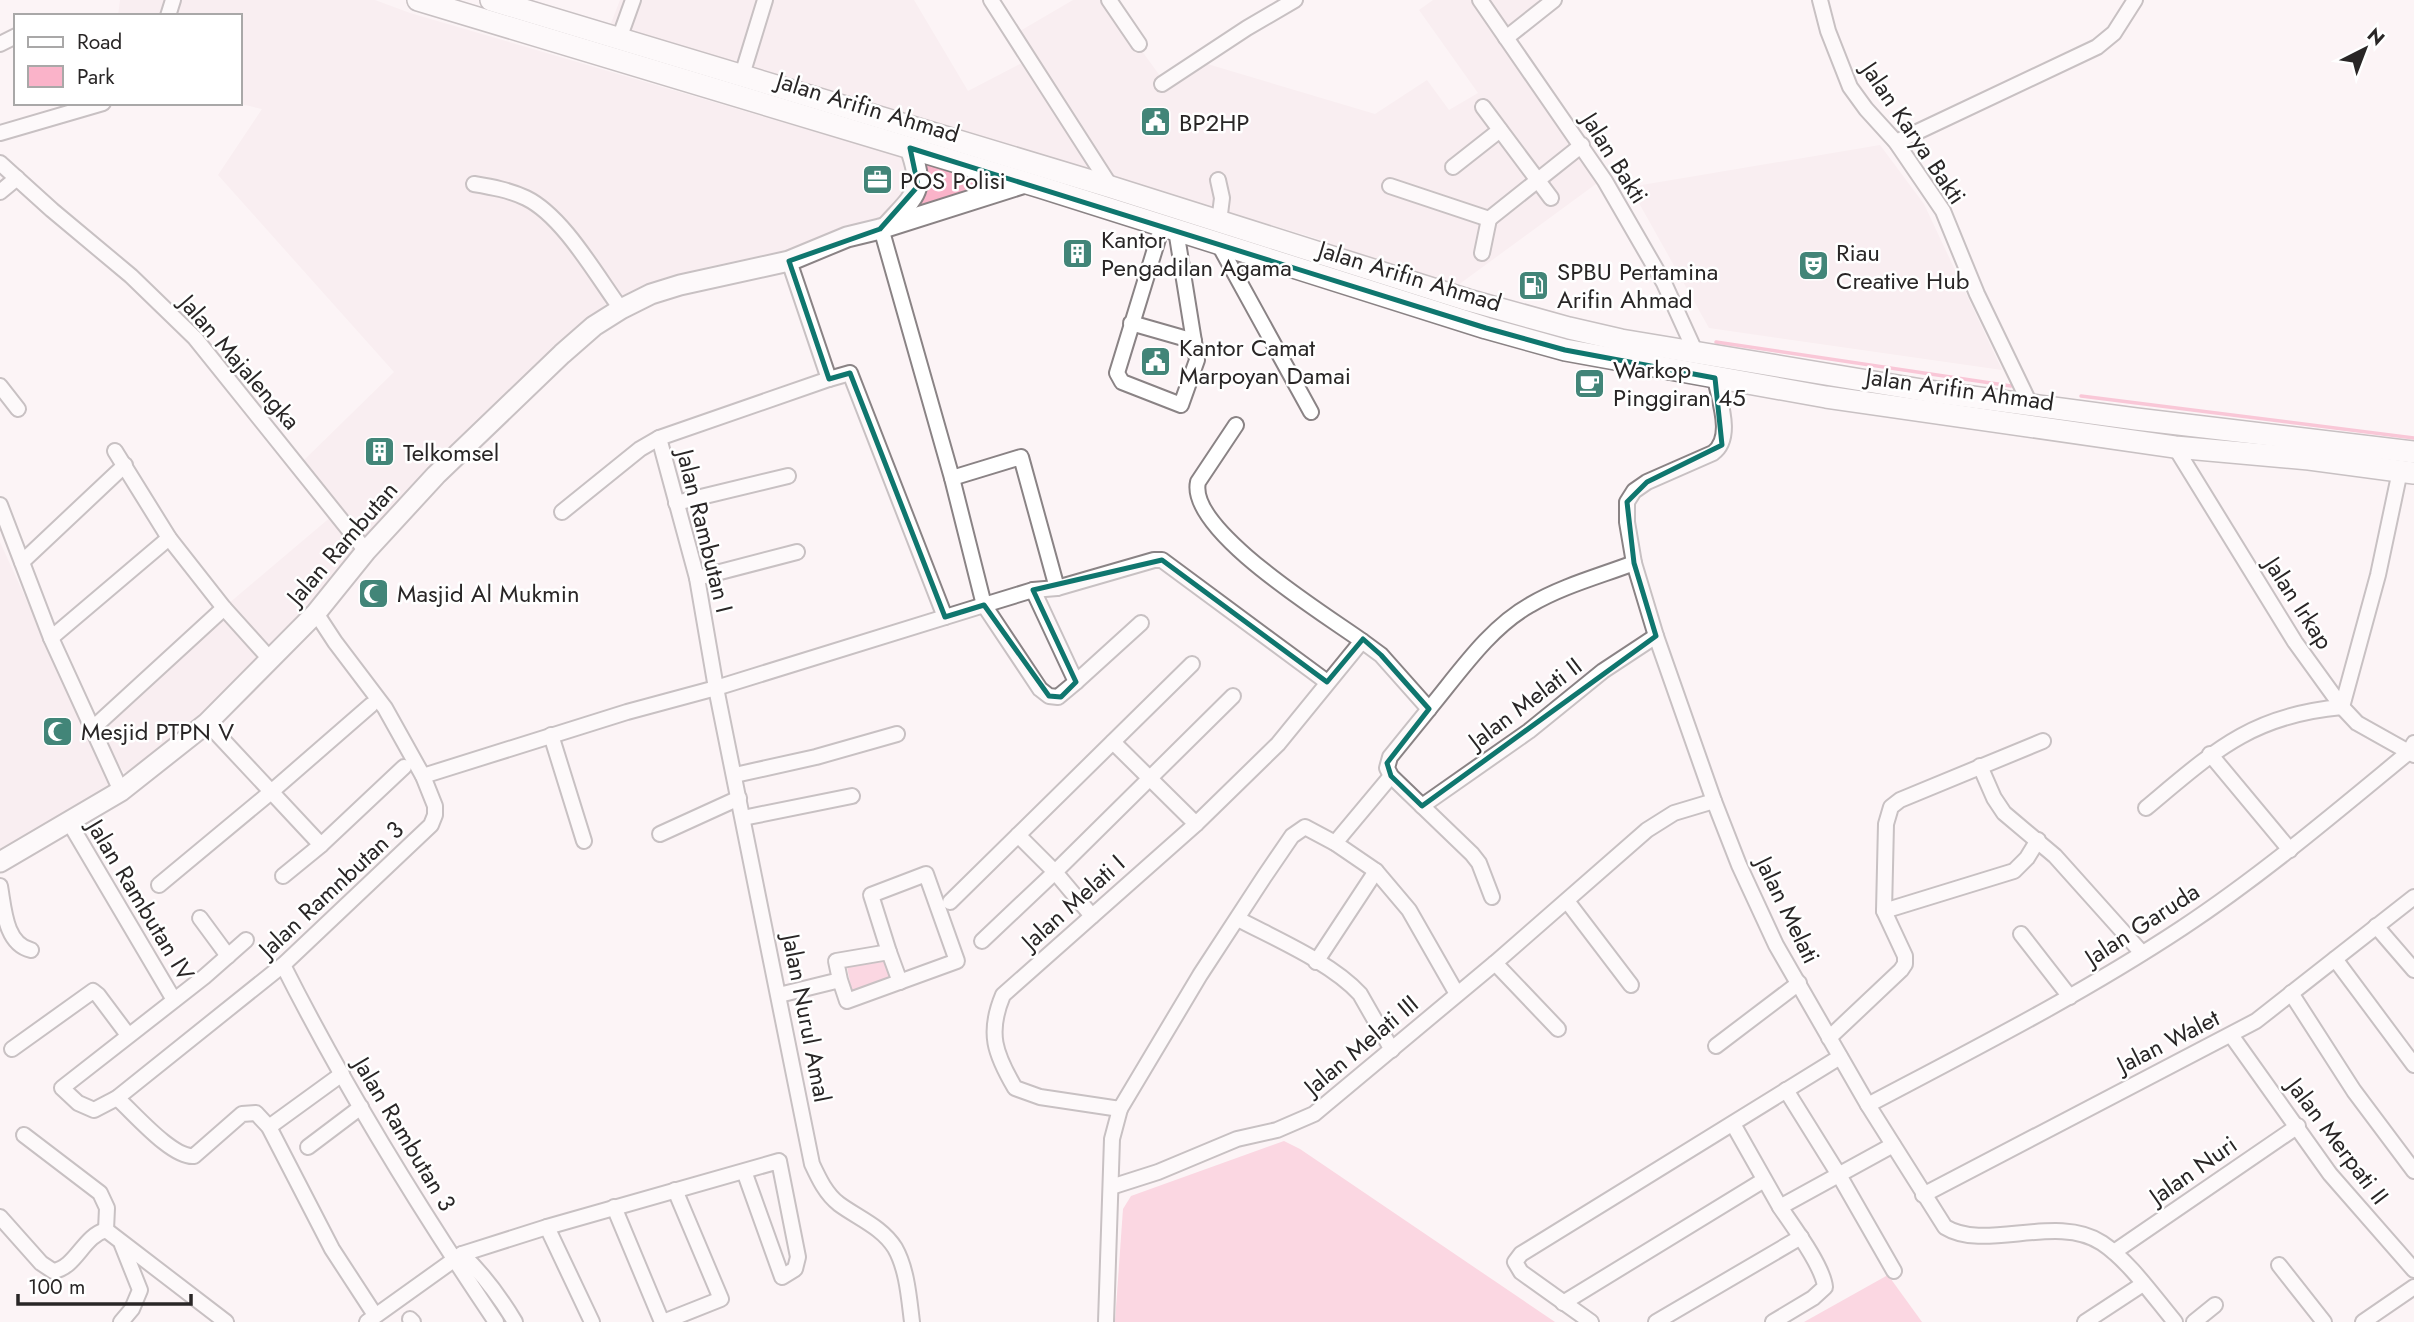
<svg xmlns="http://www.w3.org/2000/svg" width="2414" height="1322" font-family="Jost,sans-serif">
	<rect width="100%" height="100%" fill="#fcf4f6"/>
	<g fill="#f7e6ea">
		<path d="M 120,0 L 375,0 L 410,13 L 898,156 L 919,169 L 895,221 L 790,250 L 707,267 L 606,304 L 471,429 L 364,538 L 312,606 L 206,713 L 136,773 L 124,772 L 100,739 L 103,723 L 228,604 L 339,510 L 301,463 L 394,372 L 218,175 L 262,109 L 236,103 L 240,103 L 240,16 L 118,16 Z"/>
		<path d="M 620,0 L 914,0 L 968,91 L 1035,56 L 1020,31 L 1073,0 L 1105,0 L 1168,87 L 1204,63 L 1375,114 L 1427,80 L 1449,110 L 1478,93 L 1419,10 L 1433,0 L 1473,0 L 1600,181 L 1454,288 L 1309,236 L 948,131 L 610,26 Z"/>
		<path d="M 1488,0 L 1538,0 L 1545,11 L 1507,28 Z"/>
		<path d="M 1880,145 L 1924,204 L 2002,370 L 1709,328 L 1630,187 Z"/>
		<path d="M 0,542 L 113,790 L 0,857 Z"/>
	</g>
	<g fill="#fab3c9">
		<path d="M 926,162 L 984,176 L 958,196 L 918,207 Z"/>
		<path d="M 888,961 L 893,977 L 852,992 L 847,967 Z"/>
		<path d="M 1284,1141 L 1300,1149 L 1555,1322 L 1115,1322 L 1123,1209 L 1131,1196 Z"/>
		<path d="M 1888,1275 L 1922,1322 L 1804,1322 Z"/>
	</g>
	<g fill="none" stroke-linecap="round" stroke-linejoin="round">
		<g stroke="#f790b2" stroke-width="3.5">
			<path d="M 1716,342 L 2011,386"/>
			<path d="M 2081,396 L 2414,438"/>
		</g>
		<defs>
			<g id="street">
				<path d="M 991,0 L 1111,187"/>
				<path d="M 1109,0 L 1139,44"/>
				<path d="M 1480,0 L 1605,181 L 1664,283 L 1695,351"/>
				<path d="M 1820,0 L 1828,31 L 1850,87 L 1866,109 L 1896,142 L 1943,211 L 1977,294 L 2030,404"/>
				<path d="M 168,16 L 173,0"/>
				<path d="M 1506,38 L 1554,0"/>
				<path d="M 619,39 L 633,0"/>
				<path d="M 0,44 L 16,36"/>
				<path d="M 742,75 L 765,0"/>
				<path d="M 1162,84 L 1247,28 L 1295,0"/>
				<path d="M 1483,107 L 1551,198"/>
				<path d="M 0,133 L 103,103"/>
				<path d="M 1896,142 L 2097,47 L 2114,33 L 2135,0"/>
				<path d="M 0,163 L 52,210 L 131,276 L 195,338 L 366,551"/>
				<path d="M 1453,167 L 1500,130"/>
				<path d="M 1218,180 L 1222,198 L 1219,222"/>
				<path d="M 474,184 C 492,187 509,190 526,198 C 563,216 596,275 621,309"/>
				<path d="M 1390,186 L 1489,219 L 1582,145"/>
				<path d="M 0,192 L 17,178"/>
				<path d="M 1162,226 L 1117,373 L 1122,382 L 1181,405 L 1197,360 L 1176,230"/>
				<path d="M 881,228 L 952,478 L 984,605 L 1040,689 L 1049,696 L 1058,697 L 1076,682 L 1033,590"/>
				<path d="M 1218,243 L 1311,412"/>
				<path d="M 1482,253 L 1489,219"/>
				<path d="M 789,261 L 829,379 L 659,438 L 697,578 L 716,688 L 812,1164 C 819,1179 826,1194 839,1204 C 858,1218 882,1227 895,1248 C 907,1269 909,1298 912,1322"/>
				<path d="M 1131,323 L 1194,341"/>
				<path d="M 1715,378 C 1719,400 1734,438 1713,453 L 1647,482 L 1634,491 L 1627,502 L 1627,522 L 1634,563 L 1656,636 L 1714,801 L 1739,865 L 1776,945 L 1868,1105 L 1945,1227 C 1985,1252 2057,1213 2102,1243 C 2129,1261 2154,1297 2175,1322"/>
				<path d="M 829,379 L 850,373 L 945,617"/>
				<path d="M 0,386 L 18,409"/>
				<path d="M 1236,425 L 1198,482 C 1187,530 1326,615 1362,641"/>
				<path d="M 2175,447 L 2295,642 L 2342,707 L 2357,723 L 2414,755"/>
				<path d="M 115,451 L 169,538 L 224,608 L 270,659"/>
				<path d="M 952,478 L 1021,457 L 1057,588"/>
				<path d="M 676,503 L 788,476"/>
				<path d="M 0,505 L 51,638 L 121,791"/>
				<path d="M 562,512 L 640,449 L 659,438"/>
				<path d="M 22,562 L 125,465"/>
				<path d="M 697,578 L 797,552"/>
				<path d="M 51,638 L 169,538"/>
				<path d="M 1076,682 L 1141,623"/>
				<path d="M 1429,709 L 1390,757 L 1387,768 L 1391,776 L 1472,854 L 1479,863 L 1492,897"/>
				<path d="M 207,723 L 321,845 L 404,767"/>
				<path d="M 92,729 L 224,608"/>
				<path d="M 551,735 L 584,841"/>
				<path d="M 1113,742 L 1196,824"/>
				<path d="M 2210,754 L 2290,850"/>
				<path d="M 1980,766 L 1994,798 L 2004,813 L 2055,856 L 2142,953"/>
				<path d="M 735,775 L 816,757 L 897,734"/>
				<path d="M 423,776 L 627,712 L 716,688 L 984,605 L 1033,590 L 1057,588 L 1154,560 L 1162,560 L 1327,682"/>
				<path d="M 1422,806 L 1529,731 L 1603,671 L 1656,636"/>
				<path d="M 2146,808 C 2213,752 2251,715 2342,707 L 2378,575 L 2400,471"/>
				<path d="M 743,818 L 852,796"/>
				<path d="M 69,822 L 174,1000"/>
				<path d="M 660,834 L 739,798"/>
				<path d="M 1018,835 L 1055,872 L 1092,916"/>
				<path d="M 1335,843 L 1391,776"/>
				<path d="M 283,876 L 321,845"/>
				<path d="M 159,885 L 271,792 L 371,705"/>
				<path d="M 0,886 C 4,908 5,944 31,950"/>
				<path d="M 1567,901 L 1631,985"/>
				<path d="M 950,902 L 1192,664"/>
				<path d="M 1884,911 L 2014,871 L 2027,858 L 2038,840"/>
				<path d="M 200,918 L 228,956"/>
				<path d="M 1238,919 C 1276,939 1332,963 1360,994 L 1392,1050"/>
				<path d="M 2376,926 L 2414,970"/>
				<path d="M 2021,934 L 2070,997"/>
				<path d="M 246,940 L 204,977 L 62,1088 L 78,1103 L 94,1110 L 117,1098 L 283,965 L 431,825 L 435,815 L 435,806 L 423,776 L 385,708 L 335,642 L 316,613"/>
				<path d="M 982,941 L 1055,872 L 1233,696"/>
				<path d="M 889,952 L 900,982"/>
				<path d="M 2335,959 L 2414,1065"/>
				<path d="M 1316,962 L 1376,871"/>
				<path d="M 1495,963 L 1558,1029"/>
				<path d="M 283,965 C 345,1088 419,1208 496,1322"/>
				<path d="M 2291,993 L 2354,1091 L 2414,1171"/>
				<path d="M 1457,994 L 1409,910 L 1376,871 L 1335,843 L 1305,827 L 1292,836 L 1264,877 L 1200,975 L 1120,1109 L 1040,1097 L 1015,1088 C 995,1054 987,1033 1003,995 L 1196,824 L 1278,744 L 1362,641 L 1381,655 L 1429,709 C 1459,673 1489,628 1530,605 C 1562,586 1600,576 1634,563"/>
				<path d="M 779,995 L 840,980 L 836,961 L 889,952 L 871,895 L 926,874 L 957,961 L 847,1001 L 840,980"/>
				<path d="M 2231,1035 L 2330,1174 L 2414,1270"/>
				<path d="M 1829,1038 L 1901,970 L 1905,964 L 1905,956 L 1884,911 L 1886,824 L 1891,807 L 1900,800 L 2043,741"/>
				<path d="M 1716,1046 L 1799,983"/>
				<path d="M 12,1049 L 93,991 L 98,995 L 128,1035"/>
				<path d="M 1786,1090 L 1839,1175 L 1894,1271"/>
				<path d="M 117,1098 C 134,1113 172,1158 194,1156 L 242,1114 L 256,1113 L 269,1127 L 332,1249 L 375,1315"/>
				<path d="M 1868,1105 C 1974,1049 2082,994 2182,928 C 2262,875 2335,813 2409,752 L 2414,743"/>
				<path d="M 1733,1124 L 1780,1207 L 1893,1145"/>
				<path d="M 269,1127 L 342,1074"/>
				<path d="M 24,1135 L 100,1193 L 107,1208 L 106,1230"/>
				<path d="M 308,1147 L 361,1107"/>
				<path d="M 1111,1187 L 1158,1172 L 1237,1139 L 1277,1130 L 1314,1114 L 1495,963 L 1647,830 L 1674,813 L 1714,801"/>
				<path d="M 1923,1195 L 2256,1021 L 2414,897"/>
				<path d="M 614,1207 L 662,1322"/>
				<path d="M 0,1217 L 41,1263 L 53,1271 C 76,1268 83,1236 106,1230 L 226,1322"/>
				<path d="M 547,1227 L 592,1322"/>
				<path d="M 2114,1252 L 2298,1126"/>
				<path d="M 462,1254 C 483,1274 500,1297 515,1322"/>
				<path d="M 2279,1265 L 2324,1322"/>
				<path d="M 1563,1303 L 1764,1180"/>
				<path d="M 410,1319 L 413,1322"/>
				<path d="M 121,1322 L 132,1309 L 140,1290 L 122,1245"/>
				<path d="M 367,1322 L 462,1254 L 547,1227 L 779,1161 L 798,1257 L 795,1269 L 782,1277 L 744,1171"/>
				<path d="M 663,1322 L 721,1299 L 675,1190"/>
				<path d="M 1106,1322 L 1112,1139 L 1120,1109"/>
				<path d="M 1591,1322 L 1521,1272 L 1515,1262 L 1521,1254 L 1840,1057"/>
				<path d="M 1656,1322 L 1801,1237"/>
				<path d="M 1773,1322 L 1813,1298 L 1825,1287 C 1823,1266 1792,1225 1780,1207"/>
				<path d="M 2085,1322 L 2143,1284"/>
				<path d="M 2194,1322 L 2215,1305"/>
				<path d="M 2363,1322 L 2414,1287"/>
			</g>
			<g id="secondary">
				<path d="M 888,225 C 917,193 925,191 910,148"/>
				<path d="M 0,862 L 121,791 L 207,723 L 316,613 L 366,551 L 436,475 L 562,354 L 594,326 L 621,309 L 651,294 L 680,285 L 789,261 L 847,237 L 880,229 L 1025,183"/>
			</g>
			<g id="primary">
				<path d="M 418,0 L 1040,187 L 1486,328 L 1565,350 L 1826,397 L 2175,447 L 2309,459 L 2414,473"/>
				<path d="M 491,0 L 1111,187 L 1468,300 L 1569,328 L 1621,340 L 1928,391 L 2136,419 L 2414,452"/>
			</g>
		</defs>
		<use href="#street" stroke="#8a8385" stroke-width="18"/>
		<use href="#secondary" stroke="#8a8385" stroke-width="23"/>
		<use href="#primary" stroke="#8a8385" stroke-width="24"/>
		<use href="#street" stroke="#fff" stroke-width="14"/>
		<use href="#secondary" stroke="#fff" stroke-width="19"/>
		<use href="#primary" stroke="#fff" stroke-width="21"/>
	</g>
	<path d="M0 0H2414V1322H0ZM 910,148 L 1486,328 L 1565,350 L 1715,378 L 1722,445 L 1647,482 L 1627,502 L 1634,563 L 1656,636 L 1422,806 L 1391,776 L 1387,763 L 1429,709 L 1381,655 L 1363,639 L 1327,682 L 1162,560 L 1033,590 L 1076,682 L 1061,697 L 1049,696 L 984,605 L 945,617 L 850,373 L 829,379 L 789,261 L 880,229 L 918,186 Z" fill="#fcf4f6" fill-opacity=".55" fill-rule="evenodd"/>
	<path fill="none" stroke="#0f766e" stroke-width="5" stroke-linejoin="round" d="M 910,148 L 1486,328 L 1565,350 L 1715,378 L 1722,445 L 1647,482 L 1627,502 L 1634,563 L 1656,636 L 1422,806 L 1391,776 L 1387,763 L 1429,709 L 1381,655 L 1363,639 L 1327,682 L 1162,560 L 1033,590 L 1076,682 L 1061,697 L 1049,696 L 984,605 L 945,617 L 850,373 L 829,379 L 789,261 L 880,229 L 918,186 Z"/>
	<defs>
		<symbol id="civic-square" viewBox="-11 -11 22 22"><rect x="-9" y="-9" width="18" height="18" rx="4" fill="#428578" stroke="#fff"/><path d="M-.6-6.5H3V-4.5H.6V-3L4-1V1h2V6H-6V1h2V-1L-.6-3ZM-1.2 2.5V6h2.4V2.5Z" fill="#fff"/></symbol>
		<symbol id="office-square" viewBox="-11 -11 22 22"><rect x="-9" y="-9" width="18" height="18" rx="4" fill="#428578" stroke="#fff"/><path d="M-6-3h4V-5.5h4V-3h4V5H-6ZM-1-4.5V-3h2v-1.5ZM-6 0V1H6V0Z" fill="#fff"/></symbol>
		<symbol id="building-square" viewBox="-11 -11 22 22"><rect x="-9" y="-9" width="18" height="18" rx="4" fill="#428578" stroke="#fff"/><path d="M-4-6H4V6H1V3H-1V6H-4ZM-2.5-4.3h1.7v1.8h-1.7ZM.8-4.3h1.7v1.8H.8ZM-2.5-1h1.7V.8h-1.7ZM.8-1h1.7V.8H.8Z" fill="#fff"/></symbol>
		<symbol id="theatre-square" viewBox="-11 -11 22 22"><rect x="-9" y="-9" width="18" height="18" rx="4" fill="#428578" stroke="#fff"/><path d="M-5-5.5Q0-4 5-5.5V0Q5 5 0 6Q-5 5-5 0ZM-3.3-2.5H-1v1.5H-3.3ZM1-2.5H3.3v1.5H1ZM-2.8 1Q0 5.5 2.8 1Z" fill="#fff"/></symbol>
		<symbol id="fuel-square" viewBox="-11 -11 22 22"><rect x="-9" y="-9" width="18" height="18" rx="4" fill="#428578" stroke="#fff"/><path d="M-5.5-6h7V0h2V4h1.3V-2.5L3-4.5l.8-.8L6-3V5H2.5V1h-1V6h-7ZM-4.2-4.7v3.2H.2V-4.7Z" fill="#fff"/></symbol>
		<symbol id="cafe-square" viewBox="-11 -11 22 22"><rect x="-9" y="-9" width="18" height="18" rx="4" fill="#428578" stroke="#fff"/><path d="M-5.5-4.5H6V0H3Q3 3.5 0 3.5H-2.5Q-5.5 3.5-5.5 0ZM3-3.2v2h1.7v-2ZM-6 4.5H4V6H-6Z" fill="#fff"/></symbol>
		<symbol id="mosque-square" viewBox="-11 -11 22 22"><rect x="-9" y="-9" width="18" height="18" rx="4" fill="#428578" stroke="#fff"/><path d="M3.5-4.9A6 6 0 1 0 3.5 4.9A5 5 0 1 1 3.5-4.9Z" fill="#fff"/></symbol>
	</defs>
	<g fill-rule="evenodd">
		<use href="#civic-square" x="1138" y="104" width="35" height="35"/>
		<use href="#office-square" x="860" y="162" width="35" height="35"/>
		<use href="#building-square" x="1060" y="236" width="35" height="35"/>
		<use href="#theatre-square" x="1796" y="248" width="35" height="35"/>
		<use href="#fuel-square" x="1516" y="268" width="35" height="35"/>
		<use href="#civic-square" x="1138" y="344" width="35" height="35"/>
		<use href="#cafe-square" x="1572" y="366" width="35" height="35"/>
		<use href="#building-square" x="362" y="434" width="35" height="35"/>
		<use href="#mosque-square" x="356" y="576" width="35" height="35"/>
		<use href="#mosque-square" x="40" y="714" width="35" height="35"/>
	</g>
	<g text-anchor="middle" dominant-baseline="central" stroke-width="5" stroke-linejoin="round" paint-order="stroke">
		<g font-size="24" fill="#292626" stroke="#fff">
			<text transform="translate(868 107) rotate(17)">Jalan Arifin Ahmad</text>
			<text transform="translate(1914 133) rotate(56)">Jalan Karya Bakti</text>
			<text transform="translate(1615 158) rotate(58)">Jalan Bakti</text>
			<text transform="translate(1410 276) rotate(17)">Jalan Arifin Ahmad</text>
			<text transform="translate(240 362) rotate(49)">Jalan Majalengka</text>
			<text transform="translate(1960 389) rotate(8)">Jalan Arifin Ahmad</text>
			<text transform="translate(705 531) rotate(76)">Jalan Rambutan I</text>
			<text transform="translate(342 543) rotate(-49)">Jalan Rambutan</text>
			<text transform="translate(2299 603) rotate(57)">Jalan Irkap</text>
			<text transform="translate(1525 703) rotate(-37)">Jalan Melati II</text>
			<text transform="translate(331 889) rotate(-43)">Jalan Ramnbutan 3</text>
			<text transform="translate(141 900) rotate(59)">Jalan Rambutan IV</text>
			<text transform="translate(1073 902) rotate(-42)">Jalan Melati I</text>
			<text transform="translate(1788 910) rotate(64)">Jalan Melati</text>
			<text transform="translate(2142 924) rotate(-33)">Jalan Garuda</text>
			<text transform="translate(807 1018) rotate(79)">Jalan Nurul Amal</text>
			<text transform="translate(2168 1041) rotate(-27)">Jalan Walet</text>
			<text transform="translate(1361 1045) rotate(-40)">Jalan Melati III</text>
			<text transform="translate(405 1134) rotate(59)">Jalan Rambutan 3</text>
			<text transform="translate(2338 1141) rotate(53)">Jalan Merpati II</text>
			<text transform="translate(2193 1170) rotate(-35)">Jalan Nuri</text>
		</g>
		<g font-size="24" fill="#292626" stroke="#fff" text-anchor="start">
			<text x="1179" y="122">BP2HP</text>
			<text x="900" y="180">POS Polisi</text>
			<text x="1101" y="239">Kantor<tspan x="1101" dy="28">Pengadilan Agama</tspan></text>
			<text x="1836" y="252">Riau<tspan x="1836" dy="28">Creative Hub</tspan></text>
			<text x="1557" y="271">SPBU Pertamina<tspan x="1557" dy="28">Arifin Ahmad</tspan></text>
			<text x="1179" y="347">Kantor Camat<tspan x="1179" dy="28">Marpoyan Damai</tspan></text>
			<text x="1613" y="369">Warkop<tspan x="1613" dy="28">Pinggiran 45</tspan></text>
			<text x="403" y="452">Telkomsel</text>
			<text x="397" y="593">Masjid Al Mukmin</text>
			<text x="81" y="731">Mesjid PTPN V</text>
		</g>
	</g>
	<rect x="14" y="14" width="228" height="91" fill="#ffffff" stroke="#a9a8a8" stroke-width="2"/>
	<rect x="28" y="37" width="35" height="10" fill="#ffffff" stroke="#a9a8a8" stroke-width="2"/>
	<text x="77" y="49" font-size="21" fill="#292626">Road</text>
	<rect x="28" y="66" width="35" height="21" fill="#fab3c9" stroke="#a9a8a8" stroke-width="2"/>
	<text x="77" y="84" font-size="21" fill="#292626">Park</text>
	<g transform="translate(2365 49) rotate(42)" stroke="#ffffff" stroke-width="5" paint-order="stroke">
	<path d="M0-5L12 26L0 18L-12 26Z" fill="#292626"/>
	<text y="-10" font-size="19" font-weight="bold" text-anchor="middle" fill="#292626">N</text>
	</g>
	<path d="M18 1294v10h173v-10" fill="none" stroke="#292626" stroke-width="3.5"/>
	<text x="28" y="1294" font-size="21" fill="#292626" stroke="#ffffff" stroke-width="5" paint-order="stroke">100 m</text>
</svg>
